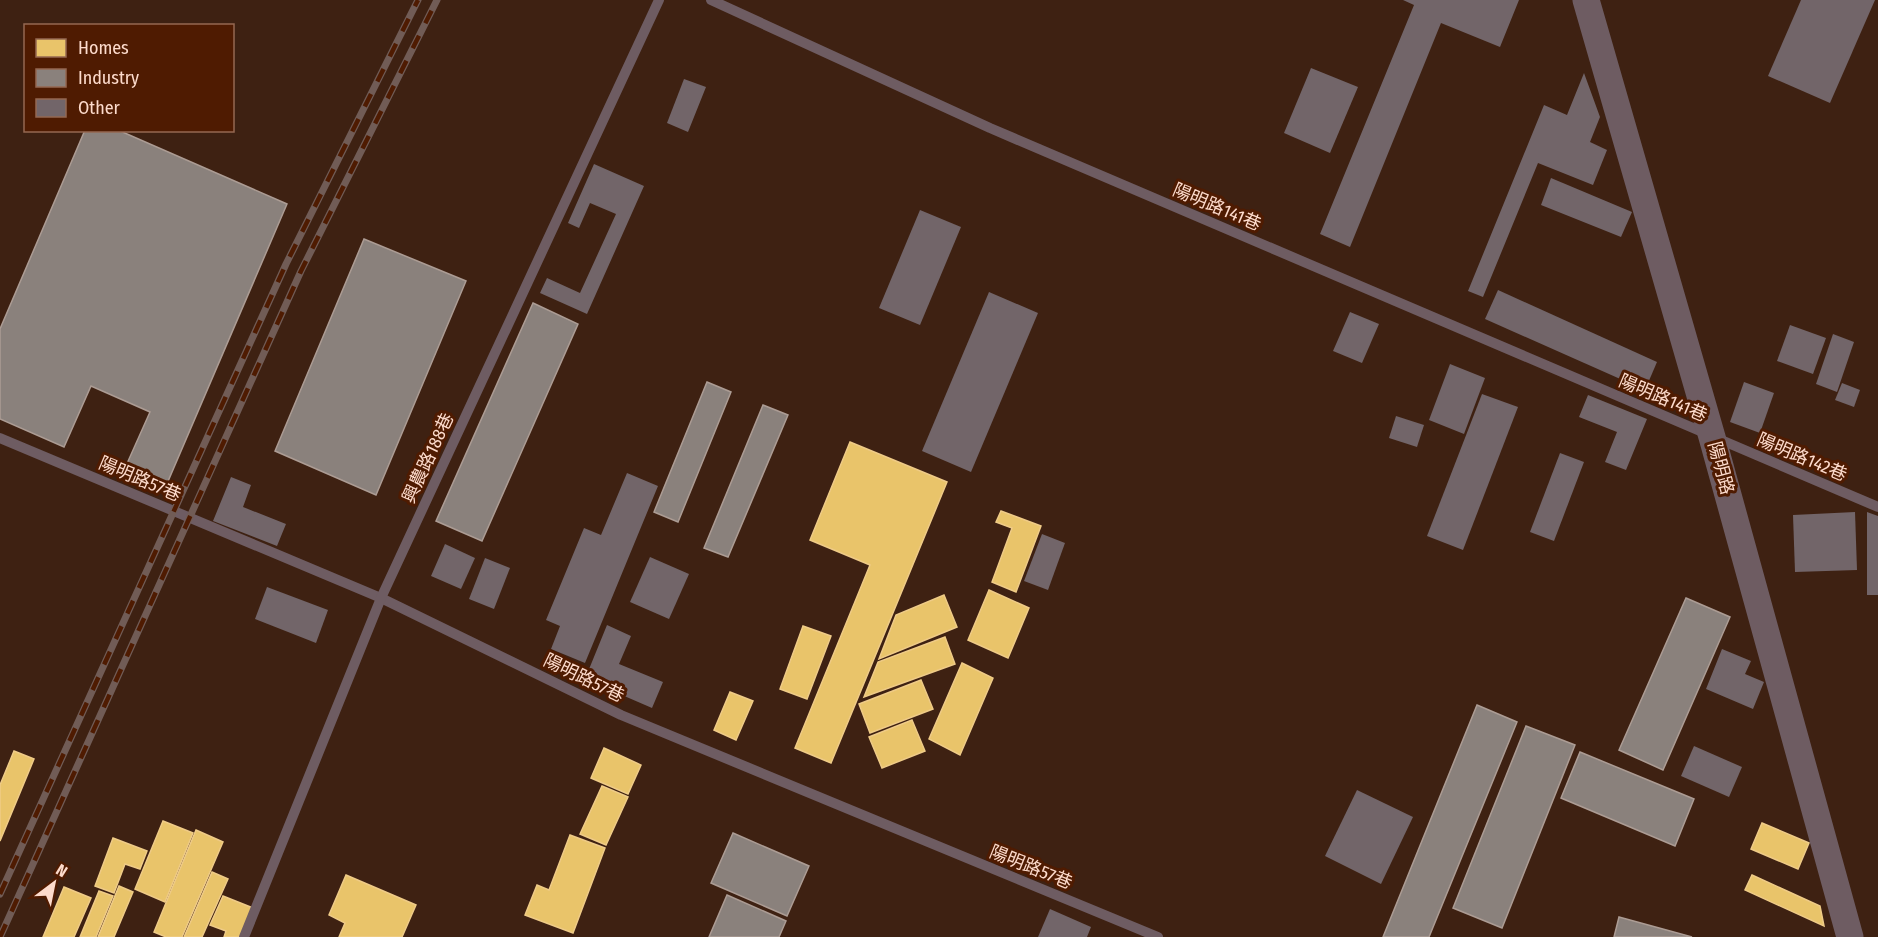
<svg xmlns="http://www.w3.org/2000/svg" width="1878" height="937" font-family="'Fira Sans Condensed','Noto Sans TC',sans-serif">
	<rect width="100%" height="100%" fill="#3e2112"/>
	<g fill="#e9c46a" stroke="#efcb87" stroke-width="1.5">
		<path d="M 850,442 L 947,482 L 831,763 L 795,748 L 870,565 L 810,540 Z"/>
		<path d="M 1001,511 L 1041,526 L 1016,592 L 992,582 L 1012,528 L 996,522 Z"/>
		<path d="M 989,590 L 1029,608 L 1008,658 L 968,640 Z"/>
		<path d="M 944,595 L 957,627 L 879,659 L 896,615 Z"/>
		<path d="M 803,626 L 831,636 L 807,699 L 780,689 Z"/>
		<path d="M 945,637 L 955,664 L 864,697 L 878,662 Z"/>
		<path d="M 962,663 L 993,678 L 960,755 L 929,739 Z"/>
		<path d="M 921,680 L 933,709 L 870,733 L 859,704 Z"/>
		<path d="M 730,692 L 753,701 L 736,740 L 714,730 Z"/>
		<path d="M 912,720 L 925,751 L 882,768 L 869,737 Z"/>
		<path d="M 604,748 L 641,765 L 628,794 L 591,778 Z"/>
		<path d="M 14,751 L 34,759 L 0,841 L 0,785 Z"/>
		<path d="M 602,786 L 628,797 L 606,845 L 580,834 Z"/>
		<path d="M 163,821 L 193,833 L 165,902 L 135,889 Z"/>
		<path d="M 1762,823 L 1809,843 L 1798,869 L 1751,849 Z"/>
		<path d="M 196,830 L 223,842 L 182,937 L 166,937 L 154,932 Z"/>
		<path d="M 570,835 L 605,848 L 573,933 L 525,915 L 537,885 L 549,890 Z"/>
		<path d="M 113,838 L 147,851 L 140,869 L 125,864 L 114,893 L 95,886 Z"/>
		<path d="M 212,872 L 228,879 L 202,937 L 184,937 Z"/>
		<path d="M 346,875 L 416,905 L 402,937 L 339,937 L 345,923 L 329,915 Z"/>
		<path d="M 1752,875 L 1820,906 L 1824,926 L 1745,890 Z"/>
		<path d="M 119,886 L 133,892 L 114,937 L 98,937 Z"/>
		<path d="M 64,887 L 91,898 L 74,937 L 43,937 Z"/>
		<path d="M 99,891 L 113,896 L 96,937 L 80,937 Z"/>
		<path d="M 223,896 L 253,908 L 241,937 L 224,937 L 226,931 L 210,925 Z"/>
	</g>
	<g fill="#8a817c" stroke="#ac9c94" stroke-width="1.5">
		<path d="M 85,130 L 118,130 L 287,204 L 166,486 L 125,468 L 150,412 L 91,386 L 64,447 L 0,419 L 0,329 Z"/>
		<path d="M 364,239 L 466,281 L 376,495 L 275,451 Z"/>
		<path d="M 533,303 L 578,324 L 482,541 L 436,521 Z"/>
		<path d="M 707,382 L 731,392 L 678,522 L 654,512 Z"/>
		<path d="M 763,405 L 788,415 L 728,557 L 704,548 Z"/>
		<path d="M 1686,598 L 1730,617 L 1663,770 L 1619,750 Z"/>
		<path d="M 1477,705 L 1517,722 L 1429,937 L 1383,937 Z"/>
		<path d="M 1526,726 L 1575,745 L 1502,928 L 1453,908 Z"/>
		<path d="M 1580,752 L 1694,799 L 1675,846 L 1561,798 Z"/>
		<path d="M 733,833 L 809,866 L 787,916 L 711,883 Z"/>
		<path d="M 727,895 L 786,921 L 779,937 L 709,937 Z"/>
		<path d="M 1619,917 L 1692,937 L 1614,937 Z"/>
	</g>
	<g fill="#726569">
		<path d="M 1403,0 L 1519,0 L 1500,47 L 1441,23 L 1350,247 L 1320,234 L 1414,5 Z"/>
		<path d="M 1801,0 L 1875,0 L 1830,103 L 1768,76 Z"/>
		<path d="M 1311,68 L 1358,87 L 1330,153 L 1284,133 Z"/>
		<path d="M 1584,73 L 1600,117 L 1590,142 L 1607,150 L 1593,185 L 1538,163 L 1483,297 L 1468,291 L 1544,105 L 1567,115 Z"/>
		<path d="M 684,79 L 706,87 L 688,132 L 667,123 Z"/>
		<path d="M 594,164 L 644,186 L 587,314 L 540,293 L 547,278 L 580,293 L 616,214 L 590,203 L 579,228 L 568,223 Z"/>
		<path d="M 1551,178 L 1632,212 L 1621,237 L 1541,205 Z"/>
		<path d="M 920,210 L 961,227 L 920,325 L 879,308 Z"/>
		<path d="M 1498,290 L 1657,362 L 1645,390 L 1485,319 Z"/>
		<path d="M 989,292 L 1038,313 L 971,472 L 922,451 Z"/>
		<path d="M 1350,312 L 1379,324 L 1362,363 L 1333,351 Z"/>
		<path d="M 1790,325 L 1826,338 L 1813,374 L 1777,361 Z"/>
		<path d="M 1833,334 L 1854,342 L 1837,392 L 1816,384 Z"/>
		<path d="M 1450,364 L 1485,378 L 1464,434 L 1429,420 Z"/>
		<path d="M 1744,382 L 1774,393 L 1760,433 L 1730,422 Z"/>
		<path d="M 1842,383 L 1860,390 L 1854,407 L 1835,400 Z"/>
		<path d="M 1482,394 L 1518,407 L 1463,550 L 1427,536 Z"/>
		<path d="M 1588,395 L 1647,419 L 1626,470 L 1605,462 L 1617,432 L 1579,417 Z"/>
		<path d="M 1396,416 L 1424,425 L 1417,447 L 1389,438 Z"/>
		<path d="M 1560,453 L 1584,462 L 1554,541 L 1530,532 Z"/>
		<path d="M 627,473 L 658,486 L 585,663 L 551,649 L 560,626 L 546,620 L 584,528 L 601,535 Z"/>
		<path d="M 231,477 L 251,485 L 243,507 L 286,524 L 277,546 L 213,521 Z"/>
		<path d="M 1855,512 L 1857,570 L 1795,572 L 1793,515 Z"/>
		<path d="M 1867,512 L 1878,516 L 1878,595 L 1867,595 Z"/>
		<path d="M 1042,534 L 1065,543 L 1048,590 L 1024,581 Z"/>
		<path d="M 445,544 L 475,558 L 461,589 L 431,576 Z"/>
		<path d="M 650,557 L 689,574 L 669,619 L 630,602 Z"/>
		<path d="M 485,558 L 510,568 L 494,609 L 469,599 Z"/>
		<path d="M 267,587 L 328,610 L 316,643 L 255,619 Z"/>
		<path d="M 607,625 L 631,636 L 619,664 L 663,682 L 652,708 L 585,679 Z"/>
		<path d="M 1722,649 L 1751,661 L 1745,674 L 1764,682 L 1753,709 L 1706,689 Z"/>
		<path d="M 1694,746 L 1742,767 L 1729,797 L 1681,776 Z"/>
		<path d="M 1357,790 L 1413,817 L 1381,884 L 1325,856 Z"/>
		<path d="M 1050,909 L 1091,927 L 1087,937 L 1038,937 Z"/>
	</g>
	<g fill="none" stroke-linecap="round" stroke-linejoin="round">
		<g stroke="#6e5c62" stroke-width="10">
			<path d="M 711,0 L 990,128 L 1878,507"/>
			<path d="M 0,438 L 381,598 L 621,715 L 1158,937"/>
			<path d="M 244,937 L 381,598 L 659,0"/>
		</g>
		<path stroke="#6e5c62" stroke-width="27" d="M 1586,0 L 1712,437 L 1850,937"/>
		<defs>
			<g id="rail">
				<path d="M 0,894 L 286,264 L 418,0"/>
				<path d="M 0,937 L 301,271 L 437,0"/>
			</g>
		</defs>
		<use href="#rail" stroke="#715c56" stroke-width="7"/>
		<use href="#rail" stroke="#4f1b01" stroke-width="4.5" stroke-dasharray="14" stroke-linecap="butt"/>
	</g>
	<g text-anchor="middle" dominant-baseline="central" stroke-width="6" stroke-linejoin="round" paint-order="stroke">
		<g font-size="18" fill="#fddbcc" stroke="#4f1b01">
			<text transform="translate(1217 207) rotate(23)">陽明路141巷</text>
			<text transform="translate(1663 398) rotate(23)">陽明路141巷</text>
			<text transform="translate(1802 457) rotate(23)">陽明路142巷</text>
			<text transform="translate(428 458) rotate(-65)">興農路188巷</text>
			<text transform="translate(1721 468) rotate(75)">陽明路</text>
			<text transform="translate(140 479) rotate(23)">陽明路57巷</text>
			<text transform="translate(584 678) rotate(26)">陽明路57巷</text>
			<text transform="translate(1031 867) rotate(22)">陽明路57巷</text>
		</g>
	</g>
	<rect x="24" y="24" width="210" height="108" fill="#4f1b01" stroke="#956852" stroke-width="1.5"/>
	<rect x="36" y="39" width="30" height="18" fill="#e9c46a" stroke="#956852" stroke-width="1.5"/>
	<text x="78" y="54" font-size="18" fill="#fddbcc">Homes</text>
	<rect x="36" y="69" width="30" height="18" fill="#8a817c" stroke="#956852" stroke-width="1.5"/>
	<text x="78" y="84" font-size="18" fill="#fddbcc">Industry</text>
	<rect x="36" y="99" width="30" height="18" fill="#726569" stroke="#956852" stroke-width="1.5"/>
	<text x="78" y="114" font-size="18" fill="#fddbcc">Other</text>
	<g transform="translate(54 883) rotate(32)" stroke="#4f1b01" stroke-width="4.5" paint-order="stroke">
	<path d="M0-4.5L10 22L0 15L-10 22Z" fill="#fddbcc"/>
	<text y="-9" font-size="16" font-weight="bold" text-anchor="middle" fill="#fddbcc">N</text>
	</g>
</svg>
